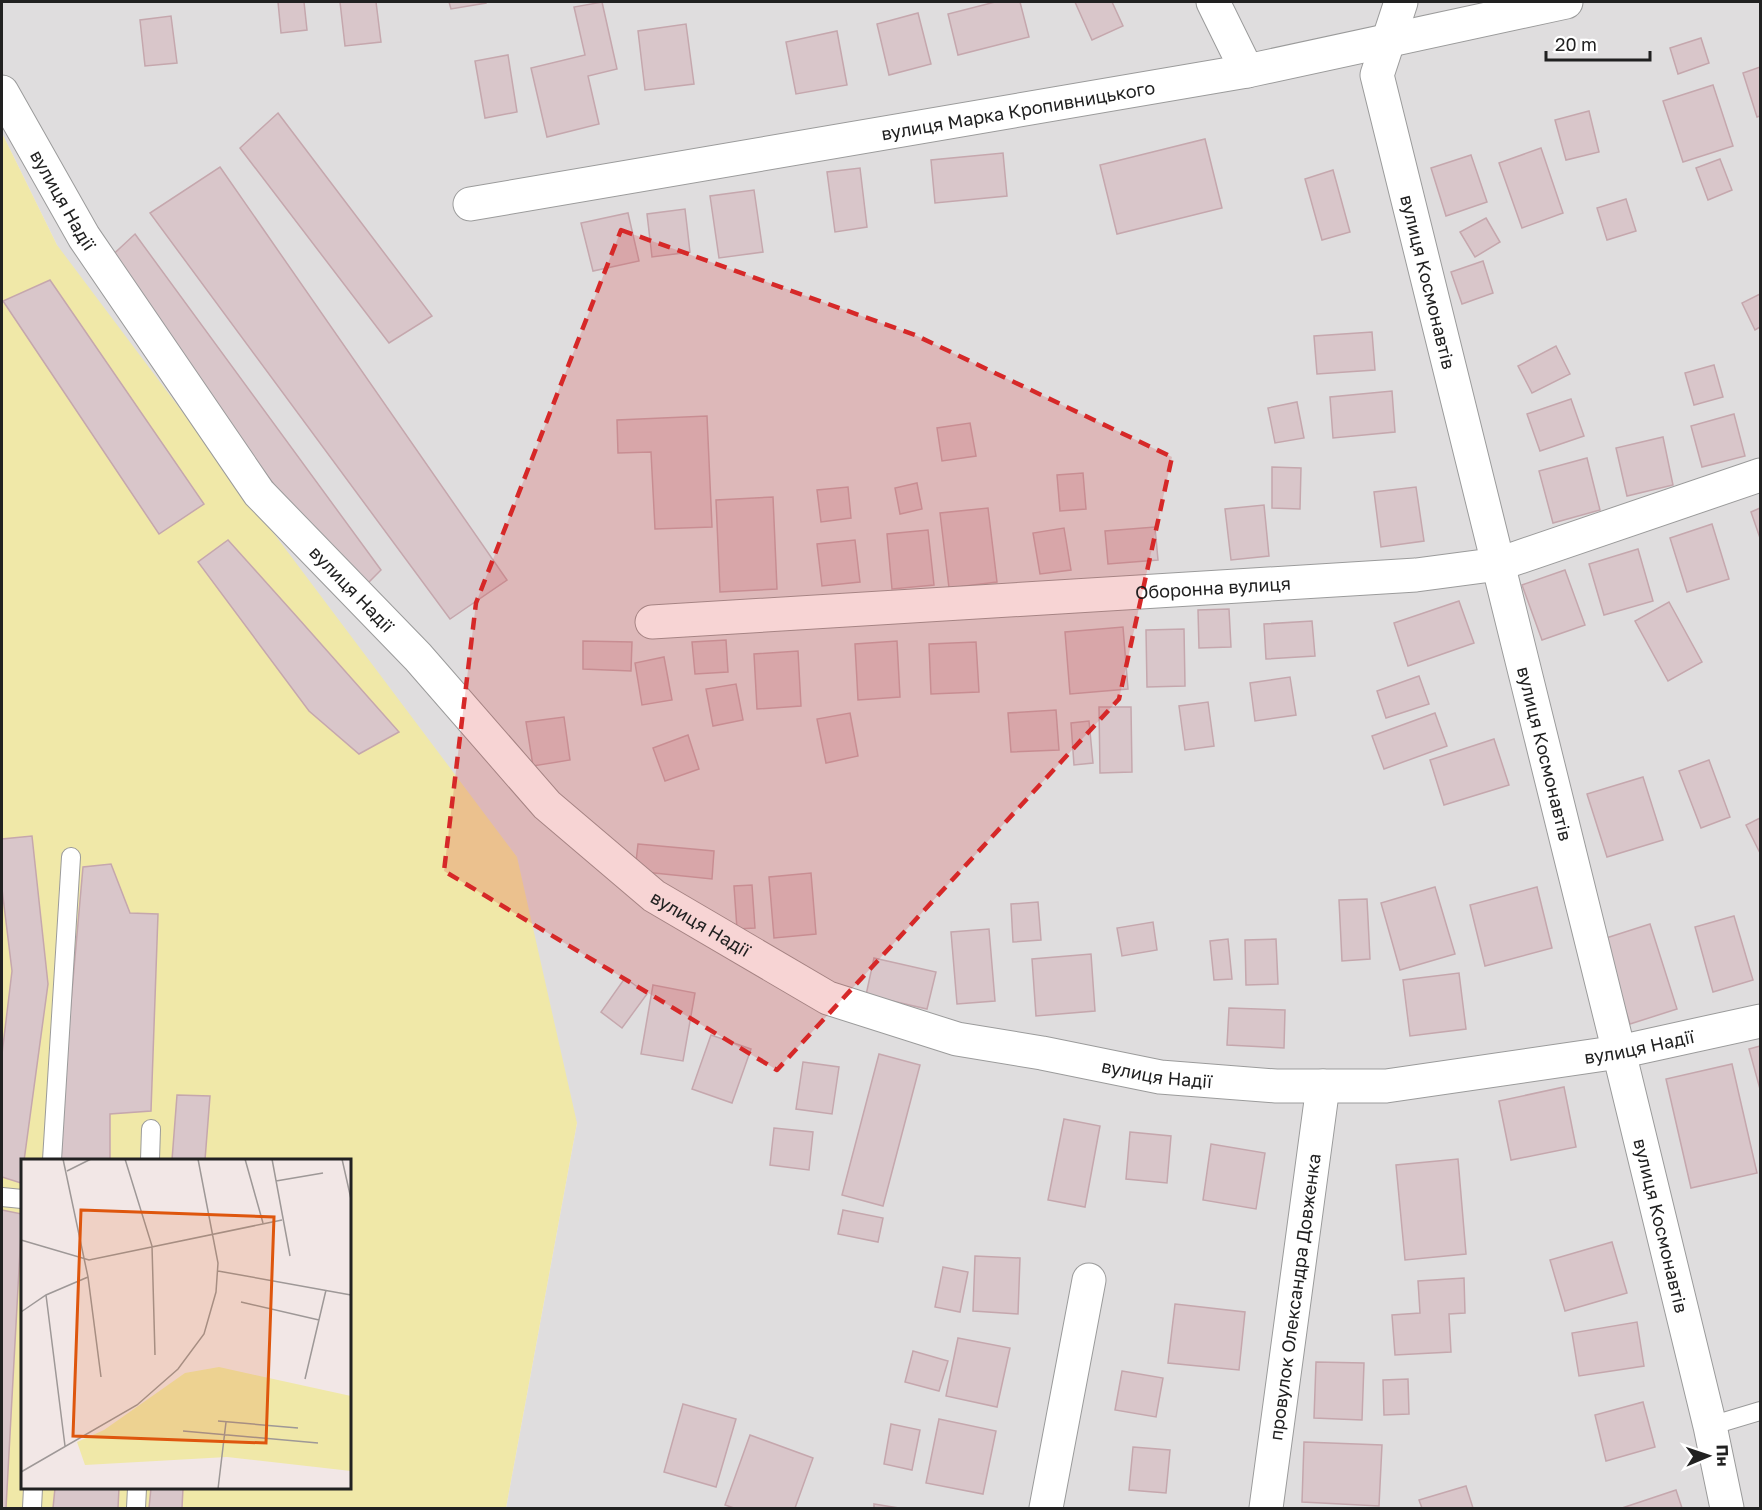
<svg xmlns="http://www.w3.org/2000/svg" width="1762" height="1510" font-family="'Golos Text',sans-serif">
	<rect width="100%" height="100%" fill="#f2e7e6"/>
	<path fill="#dfddde" d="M 2,2 L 1760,2 L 1760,1508 L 506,1508 L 577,1123 L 57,245 L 2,133 Z"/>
	<path fill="#f0e8a8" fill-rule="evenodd" d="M 2,133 L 57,245 L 517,857 L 577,1123 L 506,1508 L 2,1508 ZM 22,1160 L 350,1160 L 350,1488 L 22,1488 Z"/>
	<g fill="#d9c6ca" stroke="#c5a7ad" stroke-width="1.5">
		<path d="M 278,2 L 304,2 L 307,30 L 281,33 Z"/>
		<path d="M 340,2 L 376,2 L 381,42 L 345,46 Z"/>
		<path d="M 449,2 L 486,2 L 486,3 L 451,9 Z"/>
		<path d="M 602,2 L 617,69 L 588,76 L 599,124 L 547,137 L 531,68 L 585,55 L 574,7 Z"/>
		<path d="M 995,2 L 1020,2 L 1029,37 L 958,55 L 948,14 Z"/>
		<path d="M 1075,2 L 1112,2 L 1123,26 L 1092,40 Z"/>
		<path d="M 918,13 L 931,64 L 889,75 L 877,24 Z"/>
		<path d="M 171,16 L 177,63 L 145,66 L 140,20 Z"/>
		<path d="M 686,24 L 694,84 L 645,90 L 638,31 Z"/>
		<path d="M 837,31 L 847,85 L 796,94 L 786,42 Z"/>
		<path d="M 1701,38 L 1709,63 L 1678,74 L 1670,48 Z"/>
		<path d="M 508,55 L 517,112 L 485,118 L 475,61 Z"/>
		<path d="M 1760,67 L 1760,116 L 1757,117 L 1743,73 Z"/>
		<path d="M 1713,85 L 1733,146 L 1683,162 L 1663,101 Z"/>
		<path d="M 1589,111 L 1599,152 L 1566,160 L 1555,120 Z"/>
		<path d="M 278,113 L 432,316 L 389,343 L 240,148 Z"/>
		<path d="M 1205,139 L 1222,208 L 1117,234 L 1100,165 Z"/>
		<path d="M 1541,148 L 1563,213 L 1522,228 L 1499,163 Z"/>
		<path d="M 1003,153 L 1007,196 L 935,203 L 931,160 Z"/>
		<path d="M 1471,155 L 1487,202 L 1446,216 L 1431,168 Z"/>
		<path d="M 1720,159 L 1732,190 L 1708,200 L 1696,168 Z"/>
		<path d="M 220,167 L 507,580 L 450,619 L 150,213 Z"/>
		<path d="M 860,168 L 867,227 L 835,232 L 827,172 Z"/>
		<path d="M 1333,170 L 1350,232 L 1322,240 L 1305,179 Z"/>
		<path d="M 754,190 L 763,252 L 719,258 L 710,196 Z"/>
		<path d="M 1626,199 L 1636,231 L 1607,240 L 1597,208 Z"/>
		<path d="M 685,209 L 690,252 L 652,257 L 647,214 Z"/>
		<path d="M 628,213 L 639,261 L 593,271 L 581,223 Z"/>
		<path d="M 1486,218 L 1500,242 L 1475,257 L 1460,232 Z"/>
		<path d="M 135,234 L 381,570 L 357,594 L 105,262 Z"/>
		<path d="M 1483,261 L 1493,293 L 1462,304 L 1451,272 Z"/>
		<path d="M 50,280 L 204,504 L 159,534 L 3,301 Z"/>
		<path d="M 1760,294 L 1760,327 L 1755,330 L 1742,303 Z"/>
		<path d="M 1372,332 L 1375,370 L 1317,374 L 1314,336 Z"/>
		<path d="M 1556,346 L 1570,374 L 1532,393 L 1518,366 Z"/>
		<path d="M 1714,365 L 1723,397 L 1694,405 L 1685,373 Z"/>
		<path d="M 1392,391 L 1395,432 L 1333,438 L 1330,397 Z"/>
		<path d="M 1571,399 L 1584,436 L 1540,451 L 1527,414 Z"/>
		<path d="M 1297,402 L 1304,438 L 1275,443 L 1268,408 Z"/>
		<path d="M 1734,414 L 1745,456 L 1702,467 L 1691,426 Z"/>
		<path d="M 707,416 L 712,527 L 655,529 L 651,452 L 618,453 L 617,420 Z"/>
		<path d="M 970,423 L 976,456 L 942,461 L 937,428 Z"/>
		<path d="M 1663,437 L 1673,485 L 1627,496 L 1616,448 Z"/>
		<path d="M 1587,458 L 1600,510 L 1553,523 L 1539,471 Z"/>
		<path d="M 1272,467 L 1301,468 L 1300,509 L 1272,508 Z"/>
		<path d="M 1083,473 L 1086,509 L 1060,511 L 1057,475 Z"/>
		<path d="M 917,483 L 922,509 L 900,514 L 895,488 Z"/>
		<path d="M 848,487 L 851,518 L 821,522 L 817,490 Z"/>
		<path d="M 1416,487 L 1424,541 L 1381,547 L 1374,492 Z"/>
		<path d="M 773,497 L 777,589 L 720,592 L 716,500 Z"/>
		<path d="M 1264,505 L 1269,556 L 1231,560 L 1225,509 Z"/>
		<path d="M 988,508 L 997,582 L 949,588 L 940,513 Z"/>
		<path d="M 1760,508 L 1760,538 L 1751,512 Z"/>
		<path d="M 1712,524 L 1729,579 L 1687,592 L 1670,538 Z"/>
		<path d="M 1155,527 L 1158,560 L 1108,564 L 1105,531 Z"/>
		<path d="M 1064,528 L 1071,570 L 1040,574 L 1033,533 Z"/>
		<path d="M 928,530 L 934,585 L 892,589 L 887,534 Z"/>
		<path d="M 228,540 L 298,618 L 399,732 L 359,754 L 309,711 L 198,562 Z"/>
		<path d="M 855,540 L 860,582 L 822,586 L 817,544 Z"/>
		<path d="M 1638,549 L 1653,601 L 1604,615 L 1589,564 Z"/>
		<path d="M 1565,570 L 1585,625 L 1542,640 L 1522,585 Z"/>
		<path d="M 1459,601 L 1474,643 L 1408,666 L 1394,623 Z"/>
		<path d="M 1669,602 L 1702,662 L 1668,681 L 1635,621 Z"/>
		<path d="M 1229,609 L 1231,647 L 1199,648 L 1198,610 Z"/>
		<path d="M 1312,621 L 1315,656 L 1266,659 L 1264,624 Z"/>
		<path d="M 1123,627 L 1128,689 L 1070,694 L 1065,632 Z"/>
		<path d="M 1184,629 L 1185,686 L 1147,687 L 1146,630 Z"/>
		<path d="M 726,640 L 728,672 L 695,674 L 692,642 Z"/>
		<path d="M 583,641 L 632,642 L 631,671 L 583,669 Z"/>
		<path d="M 897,641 L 900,697 L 858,700 L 855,644 Z"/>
		<path d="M 976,642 L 979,692 L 931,694 L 929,644 Z"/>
		<path d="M 798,651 L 801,706 L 757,709 L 754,654 Z"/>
		<path d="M 664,657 L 672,700 L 642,705 L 635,663 Z"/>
		<path d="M 1419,676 L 1429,704 L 1386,718 L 1377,691 Z"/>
		<path d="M 1290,677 L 1296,715 L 1255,721 L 1250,683 Z"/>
		<path d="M 736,684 L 743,720 L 713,726 L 706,689 Z"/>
		<path d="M 1208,702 L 1214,746 L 1185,750 L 1179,706 Z"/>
		<path d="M 1099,707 L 1131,707 L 1132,772 L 1100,773 Z"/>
		<path d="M 1056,710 L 1059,750 L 1011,752 L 1008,713 Z"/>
		<path d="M 850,713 L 858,756 L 826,763 L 817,719 Z"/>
		<path d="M 1435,713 L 1447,746 L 1384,769 L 1372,736 Z"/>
		<path d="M 564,717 L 570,760 L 533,766 L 526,722 Z"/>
		<path d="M 1089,721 L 1093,763 L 1074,765 L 1071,723 Z"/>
		<path d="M 688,735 L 699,769 L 665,781 L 653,748 Z"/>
		<path d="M 1494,739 L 1509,785 L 1444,805 L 1430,760 Z"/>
		<path d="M 1709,760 L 1730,817 L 1701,828 L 1679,771 Z"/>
		<path d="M 1643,777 L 1663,840 L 1607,857 L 1587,794 Z"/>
		<path d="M 1760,818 L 1760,853 L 1746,825 Z"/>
		<path d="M 32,836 L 48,984 L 21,1183 L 2,1177 L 2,1054 L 12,971 L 2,889 L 2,839 Z"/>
		<path d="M 638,844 L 714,851 L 712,879 L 635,871 Z"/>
		<path d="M 111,864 L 130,913 L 158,914 L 151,1111 L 110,1114 L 110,1160 L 57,1160 L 83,867 Z"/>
		<path d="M 811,873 L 816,934 L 774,938 L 769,877 Z"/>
		<path d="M 752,885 L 755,928 L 737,929 L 734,886 Z"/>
		<path d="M 1435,887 L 1455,954 L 1400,970 L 1381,903 Z"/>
		<path d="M 1537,887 L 1552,948 L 1485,966 L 1470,905 Z"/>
		<path d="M 1367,899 L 1370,959 L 1342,961 L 1339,900 Z"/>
		<path d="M 1038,902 L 1041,940 L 1013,942 L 1011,904 Z"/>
		<path d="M 1734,916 L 1753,980 L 1713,992 L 1695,927 Z"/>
		<path d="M 1153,922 L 1157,950 L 1122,956 L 1117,928 Z"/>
		<path d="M 1650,924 L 1677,1009 L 1630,1024 L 1603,939 Z"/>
		<path d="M 989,929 L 995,1001 L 957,1004 L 951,932 Z"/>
		<path d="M 1228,939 L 1232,979 L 1214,980 L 1210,941 Z"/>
		<path d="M 1276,939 L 1278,984 L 1246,985 L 1245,940 Z"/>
		<path d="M 1091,954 L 1095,1011 L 1036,1016 L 1032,959 Z"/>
		<path d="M 874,958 L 936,972 L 927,1009 L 866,995 Z"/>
		<path d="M 1459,973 L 1466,1029 L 1410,1036 L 1403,980 Z"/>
		<path d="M 625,978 L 647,994 L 622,1028 L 601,1012 Z"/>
		<path d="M 653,985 L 695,993 L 683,1061 L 641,1054 Z"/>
		<path d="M 1229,1008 L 1285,1010 L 1284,1048 L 1227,1045 Z"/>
		<path d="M 711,1035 L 751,1049 L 732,1103 L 692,1089 Z"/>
		<path d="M 1760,1046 L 1760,1089 L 1749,1049 Z"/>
		<path d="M 879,1054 L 920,1065 L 883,1206 L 842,1195 Z"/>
		<path d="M 803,1062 L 839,1067 L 832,1114 L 796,1109 Z"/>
		<path d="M 1732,1064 L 1757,1173 L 1691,1188 L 1666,1079 Z"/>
		<path d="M 1564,1087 L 1576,1147 L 1511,1160 L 1499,1101 Z"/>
		<path d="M 177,1095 L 210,1096 L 205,1160 L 172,1160 Z"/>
		<path d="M 1064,1119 L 1100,1126 L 1085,1207 L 1048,1200 Z"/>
		<path d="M 774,1128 L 813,1132 L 809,1170 L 770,1165 Z"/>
		<path d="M 1130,1132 L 1171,1136 L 1167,1183 L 1126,1179 Z"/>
		<path d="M 1211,1144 L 1265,1153 L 1256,1209 L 1203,1200 Z"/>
		<path d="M 1458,1159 L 1466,1254 L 1405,1260 L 1396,1165 Z"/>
		<path d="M 2,1210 L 22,1214 L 6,1508 L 2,1508 Z"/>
		<path d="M 843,1210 L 883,1218 L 878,1242 L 838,1234 Z"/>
		<path d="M 1612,1242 L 1627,1293 L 1565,1311 L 1550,1260 Z"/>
		<path d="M 975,1256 L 1020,1258 L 1018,1314 L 973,1311 Z"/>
		<path d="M 943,1267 L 968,1272 L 960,1312 L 935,1307 Z"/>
		<path d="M 1464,1278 L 1465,1313 L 1449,1314 L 1451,1352 L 1395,1355 L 1392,1315 L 1420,1313 L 1418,1281 Z"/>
		<path d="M 1175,1304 L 1245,1312 L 1239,1370 L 1168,1363 Z"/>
		<path d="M 1637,1322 L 1644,1366 L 1579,1376 L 1572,1333 Z"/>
		<path d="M 958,1338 L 1010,1348 L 997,1407 L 946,1396 Z"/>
		<path d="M 913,1351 L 948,1361 L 939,1391 L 905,1382 Z"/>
		<path d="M 1316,1362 L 1364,1363 L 1362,1420 L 1314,1418 Z"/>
		<path d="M 1122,1371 L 1163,1378 L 1156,1417 L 1115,1410 Z"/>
		<path d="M 1408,1379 L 1409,1414 L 1384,1415 L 1383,1380 Z"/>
		<path d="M 1643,1402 L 1655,1447 L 1606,1461 L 1595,1415 Z"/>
		<path d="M 683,1404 L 736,1419 L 716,1487 L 664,1472 Z"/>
		<path d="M 939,1419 L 996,1431 L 983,1494 L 926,1483 Z"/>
		<path d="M 891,1424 L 920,1430 L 912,1470 L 884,1464 Z"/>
		<path d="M 750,1435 L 813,1458 L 795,1508 L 734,1508 L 725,1505 Z"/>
		<path d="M 1304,1442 L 1382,1445 L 1379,1506 L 1302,1502 Z"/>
		<path d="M 1133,1447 L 1170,1450 L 1166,1493 L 1129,1490 Z"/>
		<path d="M 1466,1486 L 1473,1508 L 1422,1508 L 1419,1500 Z"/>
		<path d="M 55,1488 L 119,1488 L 118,1508 L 53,1508 Z"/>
		<path d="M 151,1488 L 183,1488 L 182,1508 L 149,1508 Z"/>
		<path d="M 1676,1490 L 1682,1508 L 1622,1508 Z"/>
		<path d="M 874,1504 L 899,1508 L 874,1508 Z"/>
	</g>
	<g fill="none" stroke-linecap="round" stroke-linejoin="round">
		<defs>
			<g id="lane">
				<path d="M 52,1160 L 71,857"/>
				<path d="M 150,1160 L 151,1129"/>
				<path d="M 2,1197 L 22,1199"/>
				<path d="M 1710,1426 L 1760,1411"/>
				<path d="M 32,1508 L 33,1488"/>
				<path d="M 136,1508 L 137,1488"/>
			</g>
			<g id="street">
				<path d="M 1213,2 L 1247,71"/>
				<path id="s1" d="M 1401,2 L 1377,75 L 1619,1052 L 1710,1426 L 1727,1508"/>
				<path id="s2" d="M 2,92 L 84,237 L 259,493 L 418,657 L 547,805 L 654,896 L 828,998 L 957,1039 L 1042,1053 L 1160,1077 L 1276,1086 L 1386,1086 L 1619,1052 L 1760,1021"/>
				<path id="s3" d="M 470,204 L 1247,71 L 1566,2"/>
				<path id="s4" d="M 652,622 L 1416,575 L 1499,564 L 1760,475"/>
				<path d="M 1046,1508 L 1089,1280"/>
				<path id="s5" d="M 1266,1508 L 1323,1086"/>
			</g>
		</defs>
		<use href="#lane" stroke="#9b9b9b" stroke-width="20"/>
		<use href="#street" stroke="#9b9b9b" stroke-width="35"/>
		<use href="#lane" stroke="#fff" stroke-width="18"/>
		<use href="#street" stroke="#fff" stroke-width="33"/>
	</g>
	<path fill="#d62828" fill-opacity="0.2" stroke="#d62828" stroke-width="4.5" stroke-dasharray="12 8" stroke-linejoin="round" d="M 621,230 L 915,335 L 1172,457 L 1119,699 L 777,1070 L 444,871 L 476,603 Z"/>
	<g text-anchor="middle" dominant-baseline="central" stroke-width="6" stroke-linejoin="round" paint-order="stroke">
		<g font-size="18" fill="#212121" stroke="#fff">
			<text stroke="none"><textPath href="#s3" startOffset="556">вулиця Марка Кропивницького</textPath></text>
			<text stroke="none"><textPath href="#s2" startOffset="124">вулиця Надії</textPath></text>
			<text stroke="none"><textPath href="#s1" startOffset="290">вулиця Космонавтів</textPath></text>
			<text stroke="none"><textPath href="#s4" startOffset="562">Оборонна вулиця</textPath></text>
			<text stroke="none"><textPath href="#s2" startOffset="610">вулиця Надії</textPath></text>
			<text stroke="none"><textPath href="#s1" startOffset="776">вулиця Космонавтів</textPath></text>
			<text stroke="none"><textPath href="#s2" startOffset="1096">вулиця Надії</textPath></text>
			<text stroke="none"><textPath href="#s2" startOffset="2068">вулиця Надії</textPath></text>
			<text stroke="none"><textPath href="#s2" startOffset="1582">вулиця Надії</textPath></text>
			<text stroke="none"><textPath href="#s1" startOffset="1262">вулиця Космонавтів</textPath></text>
			<text stroke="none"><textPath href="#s5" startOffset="213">провулок Олександра Довженка</textPath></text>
		</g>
	</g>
	<g transform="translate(21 1159)">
		<rect width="330" height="330" fill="#f2e7e6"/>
		<path d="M 198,208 L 330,237 L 330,312 L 206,298 L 64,306 L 56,283 L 83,271 L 164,214 Z" fill="#f0e8a8"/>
		<path fill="none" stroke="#9e9897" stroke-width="1.5" d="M 42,0 L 67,118 L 80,218M 104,0 L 131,87 L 134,196M 224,0 L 242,64M 251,0 L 269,97M 321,0 L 330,40M 46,12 L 70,0M 255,22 L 302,14M 0,81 L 68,101 L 261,61M 197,112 L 330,136M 25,136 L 44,287M 220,143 L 298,161M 0,153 L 25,136 L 67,118M 284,220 L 305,131M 197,262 L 277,269M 162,272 L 297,284M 0,313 L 116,246 L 157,210 L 183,175 L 195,133 L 197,104 L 177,0M 197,330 L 205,263"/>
		<path fill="#de560d" fill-opacity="0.15" stroke="#de560d" stroke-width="3" d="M 60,51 L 253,58 L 245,284 L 52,277 Z"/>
		<rect width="330" height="330" fill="none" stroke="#212121" stroke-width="3"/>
	</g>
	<rect width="1762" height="1510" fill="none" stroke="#212121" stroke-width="6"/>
	<g transform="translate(1708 1456) rotate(88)" stroke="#ffffff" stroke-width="4.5" paint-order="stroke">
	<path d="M0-4.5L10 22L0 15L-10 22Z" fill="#212121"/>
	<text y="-9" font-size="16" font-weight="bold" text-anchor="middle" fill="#212121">Пн</text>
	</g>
	<path d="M1546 51v9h104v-9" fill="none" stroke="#212121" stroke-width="3"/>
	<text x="1555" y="51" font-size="18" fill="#212121" stroke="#ffffff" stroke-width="4.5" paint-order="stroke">20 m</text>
</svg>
